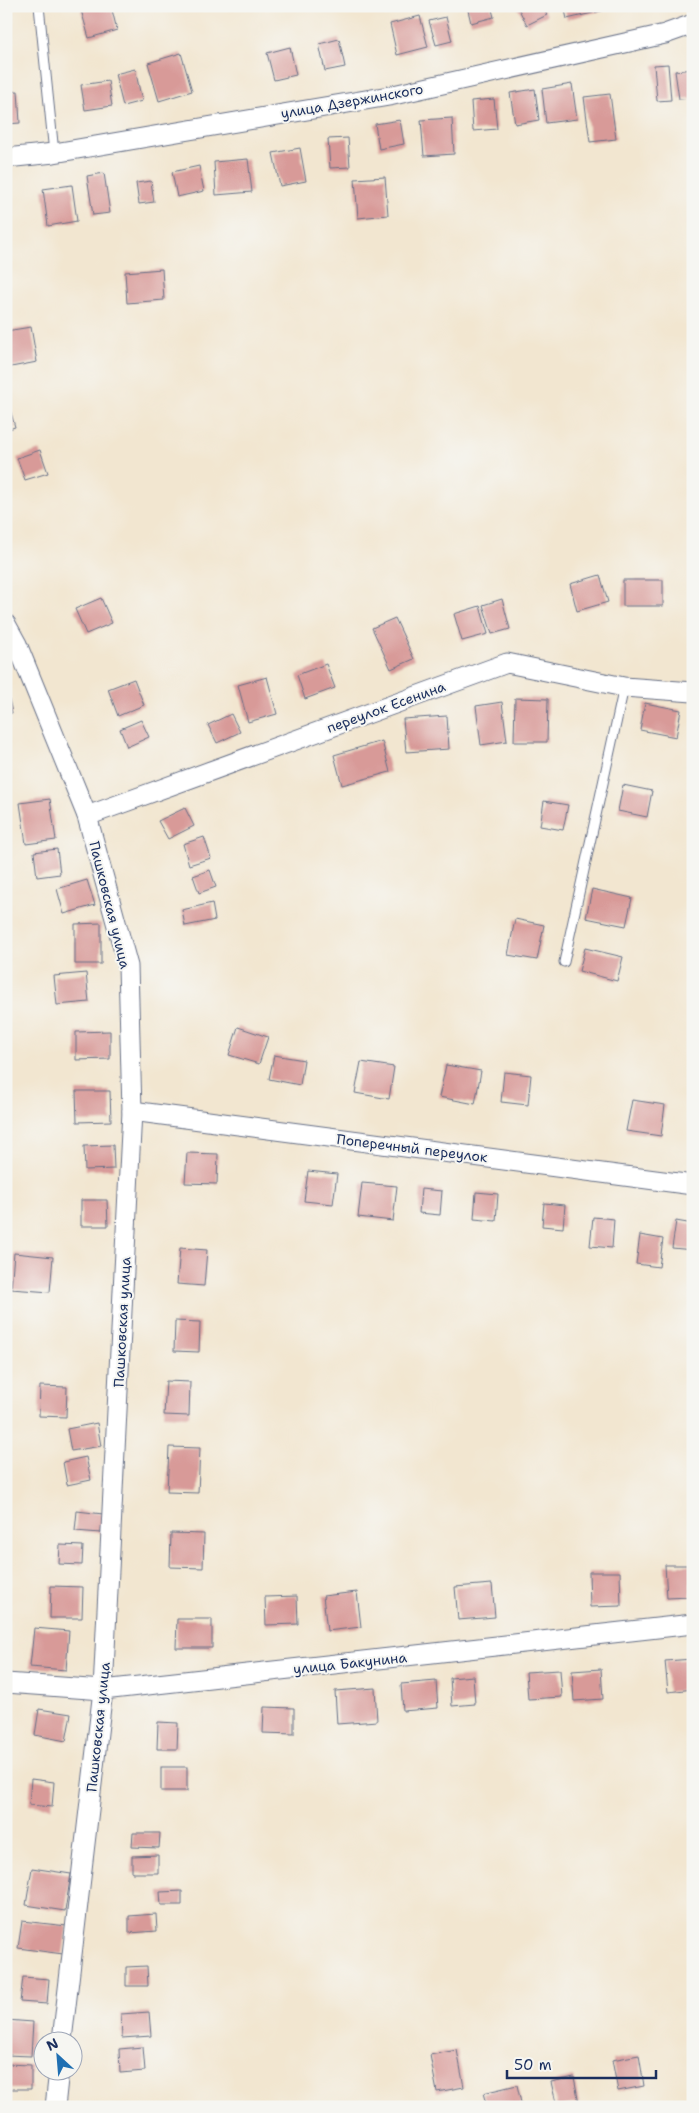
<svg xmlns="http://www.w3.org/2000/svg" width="699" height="2113" font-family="'Shantell Sans',sans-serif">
	<rect width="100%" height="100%" fill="#f6f6f2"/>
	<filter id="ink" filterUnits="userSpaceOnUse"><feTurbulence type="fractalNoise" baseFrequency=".02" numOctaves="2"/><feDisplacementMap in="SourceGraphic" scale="10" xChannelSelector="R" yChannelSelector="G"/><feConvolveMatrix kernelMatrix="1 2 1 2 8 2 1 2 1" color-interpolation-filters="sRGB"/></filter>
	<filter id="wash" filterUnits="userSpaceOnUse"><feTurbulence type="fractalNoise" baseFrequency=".0096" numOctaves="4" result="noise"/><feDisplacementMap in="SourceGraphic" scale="20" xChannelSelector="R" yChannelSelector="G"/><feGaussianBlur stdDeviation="1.12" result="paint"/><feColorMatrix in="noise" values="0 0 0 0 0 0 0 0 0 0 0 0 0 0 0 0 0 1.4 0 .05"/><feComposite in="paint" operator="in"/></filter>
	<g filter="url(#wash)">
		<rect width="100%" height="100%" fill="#f2e6d0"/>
		<g id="blocks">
			<g fill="#d89a98">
				<path d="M 95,6 L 111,6 L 117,30 L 89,38 L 81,10 Z"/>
				<path d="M 467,6 L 491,6 L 494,17 L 471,23 Z"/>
				<path d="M 517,6 L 542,6 L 547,15 L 527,25 Z"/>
				<path d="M 564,6 L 604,6 L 605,10 L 567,19 Z"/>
				<path d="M 420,16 L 428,47 L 397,55 L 390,24 Z"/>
				<path d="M 446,17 L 452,41 L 436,45 L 429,21 Z"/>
				<path d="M 339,39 L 345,67 L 325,71 L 319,44 Z"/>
				<path d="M 290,47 L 296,75 L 274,80 L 267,53 Z"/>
				<path d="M 181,53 L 192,91 L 159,101 L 148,63 Z"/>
				<path d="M 668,64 L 671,100 L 657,101 L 654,65 Z"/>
				<path d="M 135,69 L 142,101 L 123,106 L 115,74 Z"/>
				<path d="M 693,69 L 693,98 L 679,99 L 675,71 Z"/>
				<path d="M 108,81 L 112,106 L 85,110 L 81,85 Z"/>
				<path d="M 572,84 L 577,119 L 546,123 L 542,89 Z"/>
				<path d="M 535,89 L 539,120 L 515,124 L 510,93 Z"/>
				<path d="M 18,91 L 20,123 L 6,124 L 6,92 Z"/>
				<path d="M 610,94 L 616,139 L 590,142 L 584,97 Z"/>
				<path d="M 494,99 L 497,129 L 473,131 L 471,101 Z"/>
				<path d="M 452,118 L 454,154 L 424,156 L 421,120 Z"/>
				<path d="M 400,120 L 404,144 L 379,149 L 375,124 Z"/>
				<path d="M 348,138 L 350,167 L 330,168 L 328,139 Z"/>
				<path d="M 300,148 L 306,181 L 280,186 L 273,153 Z"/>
				<path d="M 248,159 L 252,192 L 216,195 L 214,162 Z"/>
				<path d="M 199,166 L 204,191 L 177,197 L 172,172 Z"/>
				<path d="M 104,173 L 110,213 L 93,215 L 87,176 Z"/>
				<path d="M 385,177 L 388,215 L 358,218 L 355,179 Z"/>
				<path d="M 151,181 L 154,202 L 139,204 L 136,183 Z"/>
				<path d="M 72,185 L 77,221 L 48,226 L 43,189 Z"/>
				<path d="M 162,269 L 164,300 L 127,303 L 125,272 Z"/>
				<path d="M 31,327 L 37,362 L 6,368 L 6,331 Z"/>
				<path d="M 6,395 L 15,427 L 6,430 Z"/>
				<path d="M 40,450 L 48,473 L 25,480 L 17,458 Z"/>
				<path d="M 600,575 L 608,602 L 577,611 L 570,584 Z"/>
				<rect x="623" y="580" width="40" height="26"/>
				<path d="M 101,598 L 112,623 L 86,634 L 75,609 Z"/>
				<path d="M 502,599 L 510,629 L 492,634 L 483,605 Z"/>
				<path d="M 480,606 L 488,634 L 462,641 L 454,614 Z"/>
				<path d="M 395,618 L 414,659 L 391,669 L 372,628 Z"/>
				<path d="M 326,664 L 335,688 L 305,699 L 297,675 Z"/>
				<path d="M 267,677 L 277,714 L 248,722 L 238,685 Z"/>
				<path d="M 134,679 L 144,705 L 118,716 L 108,689 Z"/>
				<path d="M 6,685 L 12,713 L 6,714 Z"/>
				<path d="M 515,698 L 548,699 L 547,742 L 514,742 Z"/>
				<path d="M 502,702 L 507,741 L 481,745 L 476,706 Z"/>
				<path d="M 645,703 L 681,710 L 676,737 L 640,730 Z"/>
				<path d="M 231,714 L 240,732 L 217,743 L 208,725 Z"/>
				<path d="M 447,716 L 449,749 L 406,752 L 403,719 Z"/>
				<path d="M 141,720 L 149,737 L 127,747 L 120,729 Z"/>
				<path d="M 382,741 L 390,772 L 342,785 L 334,755 Z"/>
				<path d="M 623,785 L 652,791 L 647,817 L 618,811 Z"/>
				<path d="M 50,799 L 56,840 L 26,844 L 20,803 Z"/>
				<path d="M 544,801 L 568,805 L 563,830 L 540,826 Z"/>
				<path d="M 185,808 L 194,826 L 168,839 L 158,821 Z"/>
				<path d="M 204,837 L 211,858 L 189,865 L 183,844 Z"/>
				<path d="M 57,849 L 60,874 L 37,877 L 34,852 Z"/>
				<path d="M 210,870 L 216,887 L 199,893 L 193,876 Z"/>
				<path d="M 87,880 L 95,905 L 64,914 L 57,889 Z"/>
				<path d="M 592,889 L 632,898 L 626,926 L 586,918 Z"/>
				<path d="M 212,903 L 215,920 L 185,926 L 182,910 Z"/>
				<path d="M 515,919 L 544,925 L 537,960 L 508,955 Z"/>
				<path d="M 101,923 L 101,964 L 75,964 L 75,924 Z"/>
				<path d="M 585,948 L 623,957 L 617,981 L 579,971 Z"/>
				<path d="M 86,973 L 89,1002 L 57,1005 L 54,976 Z"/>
				<path d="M 238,1027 L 268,1037 L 259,1064 L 229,1055 Z"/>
				<path d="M 110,1031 L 110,1059 L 76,1060 L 76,1032 Z"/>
				<path d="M 274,1055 L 304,1060 L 300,1085 L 269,1079 Z"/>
				<path d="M 361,1062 L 394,1067 L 389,1099 L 355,1093 Z"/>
				<path d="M 446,1065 L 481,1071 L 475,1104 L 439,1097 Z"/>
				<path d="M 504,1072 L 531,1075 L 528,1105 L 501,1102 Z"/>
				<path d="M 76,1091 L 110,1091 L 111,1121 L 77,1122 Z"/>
				<path d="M 632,1100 L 665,1105 L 661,1136 L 626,1131 Z"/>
				<path d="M 113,1145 L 114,1169 L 85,1170 L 84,1146 Z"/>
				<path d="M 187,1153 L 218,1154 L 217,1184 L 185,1183 Z"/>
				<path d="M 308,1171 L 337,1174 L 333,1204 L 304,1201 Z"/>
				<path d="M 362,1183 L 397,1186 L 393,1221 L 358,1217 Z"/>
				<path d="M 421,1189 L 442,1191 L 440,1215 L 419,1213 Z"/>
				<path d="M 476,1192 L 498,1194 L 496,1221 L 474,1219 Z"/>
				<path d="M 81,1200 L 107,1200 L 108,1226 L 81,1226 Z"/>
				<path d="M 544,1203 L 565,1205 L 563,1228 L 542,1226 Z"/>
				<path d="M 593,1217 L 614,1219 L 612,1248 L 590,1246 Z"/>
				<path d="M 676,1221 L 693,1224 L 693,1250 L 672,1248 Z"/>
				<path d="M 640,1235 L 663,1239 L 659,1267 L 636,1264 Z"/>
				<path d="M 180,1248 L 207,1250 L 204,1286 L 177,1284 Z"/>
				<path d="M 14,1253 L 53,1257 L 50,1292 L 11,1289 Z"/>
				<path d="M 175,1321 L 200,1322 L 199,1352 L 174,1351 Z"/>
				<path d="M 166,1381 L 190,1382 L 189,1416 L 164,1415 Z"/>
				<path d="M 40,1386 L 67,1387 L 66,1417 L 39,1416 Z"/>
				<path d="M 97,1423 L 101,1446 L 71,1451 L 67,1429 Z"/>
				<path d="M 169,1447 L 200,1448 L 198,1493 L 167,1492 Z"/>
				<path d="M 86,1457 L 91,1480 L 67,1485 L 63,1462 Z"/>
				<path d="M 77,1511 L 103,1514 L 101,1533 L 75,1531 Z"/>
				<path d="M 171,1533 L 204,1534 L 203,1568 L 170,1567 Z"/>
				<path d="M 60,1545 L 83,1546 L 82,1565 L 59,1564 Z"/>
				<path d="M 665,1565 L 690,1565 L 691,1597 L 667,1598 Z"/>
				<path d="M 589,1572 L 620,1572 L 621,1606 L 590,1607 Z"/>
				<path d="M 492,1584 L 495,1617 L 458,1620 L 455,1587 Z"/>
				<path d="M 51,1586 L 83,1587 L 82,1618 L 50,1618 Z"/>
				<path d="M 357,1592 L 361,1627 L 327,1631 L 323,1596 Z"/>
				<path d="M 297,1596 L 298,1624 L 266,1625 L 265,1597 Z"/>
				<path d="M 177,1619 L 212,1619 L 212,1648 L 176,1648 Z"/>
				<path d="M 34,1628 L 69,1631 L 66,1670 L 30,1667 Z"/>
				<path d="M 693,1659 L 693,1689 L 668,1692 L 665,1661 Z"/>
				<path d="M 601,1669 L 603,1699 L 574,1701 L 572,1671 Z"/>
				<path d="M 560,1670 L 562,1697 L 528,1699 L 526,1672 Z"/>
				<path d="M 473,1676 L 475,1704 L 452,1706 L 450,1678 Z"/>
				<path d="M 436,1681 L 438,1708 L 403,1711 L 401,1684 Z"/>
				<path d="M 375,1688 L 377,1721 L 337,1724 L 335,1691 Z"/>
				<path d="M 264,1707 L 294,1708 L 294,1734 L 263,1733 Z"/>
				<path d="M 39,1709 L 71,1714 L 66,1741 L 35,1735 Z"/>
				<path d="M 158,1722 L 178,1723 L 177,1749 L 157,1749 Z"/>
				<rect x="161" y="1767" width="26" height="24"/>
				<path d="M 31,1779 L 54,1782 L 52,1807 L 29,1805 Z"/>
				<path d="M 133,1833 L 160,1833 L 159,1848 L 132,1847 Z"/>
				<path d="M 158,1855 L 158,1873 L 132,1873 L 132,1856 Z"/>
				<path d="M 32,1868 L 71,1874 L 65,1911 L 26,1905 Z"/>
				<path d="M 182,1891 L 182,1905 L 161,1905 L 160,1892 Z"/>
				<path d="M 156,1914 L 157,1931 L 129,1933 L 129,1916 Z"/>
				<path d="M 22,1921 L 67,1926 L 63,1954 L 18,1948 Z"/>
				<path d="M 147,1966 L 148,1986 L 126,1986 L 126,1967 Z"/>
				<path d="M 23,1977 L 49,1979 L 47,2004 L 20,2002 Z"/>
				<path d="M 149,2012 L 151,2036 L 122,2038 L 121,2014 Z"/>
				<path d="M 6,2020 L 33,2022 L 31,2056 L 6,2055 Z"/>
				<path d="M 688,2022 L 693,2022 L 693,2042 L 692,2042 Z"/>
				<path d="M 143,2047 L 145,2071 L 120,2073 L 119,2049 Z"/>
				<path d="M 457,2050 L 464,2087 L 437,2092 L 430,2055 Z"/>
				<path d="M 639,2055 L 644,2086 L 618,2091 L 612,2060 Z"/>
				<path d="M 6,2064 L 31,2065 L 31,2089 L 6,2089 Z"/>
				<path d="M 574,2077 L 579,2103 L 557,2107 L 551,2082 Z"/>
				<path d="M 517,2085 L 522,2107 L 487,2107 L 483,2093 Z"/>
			</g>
		</g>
	</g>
	<g filter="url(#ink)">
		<use href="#blocks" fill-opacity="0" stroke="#666f86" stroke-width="1"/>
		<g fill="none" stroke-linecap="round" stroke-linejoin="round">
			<defs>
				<g id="service">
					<path d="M 39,6 L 54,153"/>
					<path d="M 564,962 L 624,687"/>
				</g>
				<g id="minor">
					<path d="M 6,158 L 54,153 L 389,96 L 665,34 L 693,24"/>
					<path d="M 6,624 L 17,644 L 87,816 L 128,966 L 132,1111 L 103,1690 L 62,2040"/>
					<path d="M 87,816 L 507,663 L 624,687 L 693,692"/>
					<path d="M 132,1111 L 693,1185"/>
					<path d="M 6,1683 L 103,1690 L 693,1624"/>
					<path d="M 55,2107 L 59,2070"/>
				</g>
			</defs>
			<use href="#service" stroke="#666f86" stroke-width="11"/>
			<use href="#minor" stroke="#666f86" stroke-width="21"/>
			<use href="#service" stroke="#fff" stroke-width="9"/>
			<use href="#minor" stroke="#fff" stroke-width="19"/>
		</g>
	</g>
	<g text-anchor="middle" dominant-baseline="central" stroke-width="4" stroke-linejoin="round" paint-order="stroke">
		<g font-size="14" fill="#1b2f5e" stroke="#f6f6f2">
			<text transform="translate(352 101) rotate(-10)">улица Дзержинского</text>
			<text transform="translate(386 707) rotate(-20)">переулок Есенина</text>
			<text transform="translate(110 905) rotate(76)">Пашковская улица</text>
			<text transform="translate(412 1148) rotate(7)">Поперечный переулок</text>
			<text transform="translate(122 1322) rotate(-87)">Пашковская улица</text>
			<text transform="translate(350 1663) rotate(-6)">улица Бакунина</text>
			<text transform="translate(98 1727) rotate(-84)">Пашковская улица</text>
		</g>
	</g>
	<rect width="699" height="2113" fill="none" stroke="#f6f6f2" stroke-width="25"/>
	<g transform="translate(58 2056) rotate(334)"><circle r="24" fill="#f6f6f2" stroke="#9ea6b7"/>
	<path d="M0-4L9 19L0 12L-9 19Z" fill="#1f6fb2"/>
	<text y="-8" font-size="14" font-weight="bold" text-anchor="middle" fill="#1b2f5e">N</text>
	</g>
	<path d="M507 2070v8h149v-8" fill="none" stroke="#1b2f5e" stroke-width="2.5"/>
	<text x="514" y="2070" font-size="15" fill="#1b2f5e" stroke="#f6f6f2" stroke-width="4" paint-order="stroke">50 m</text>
</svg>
